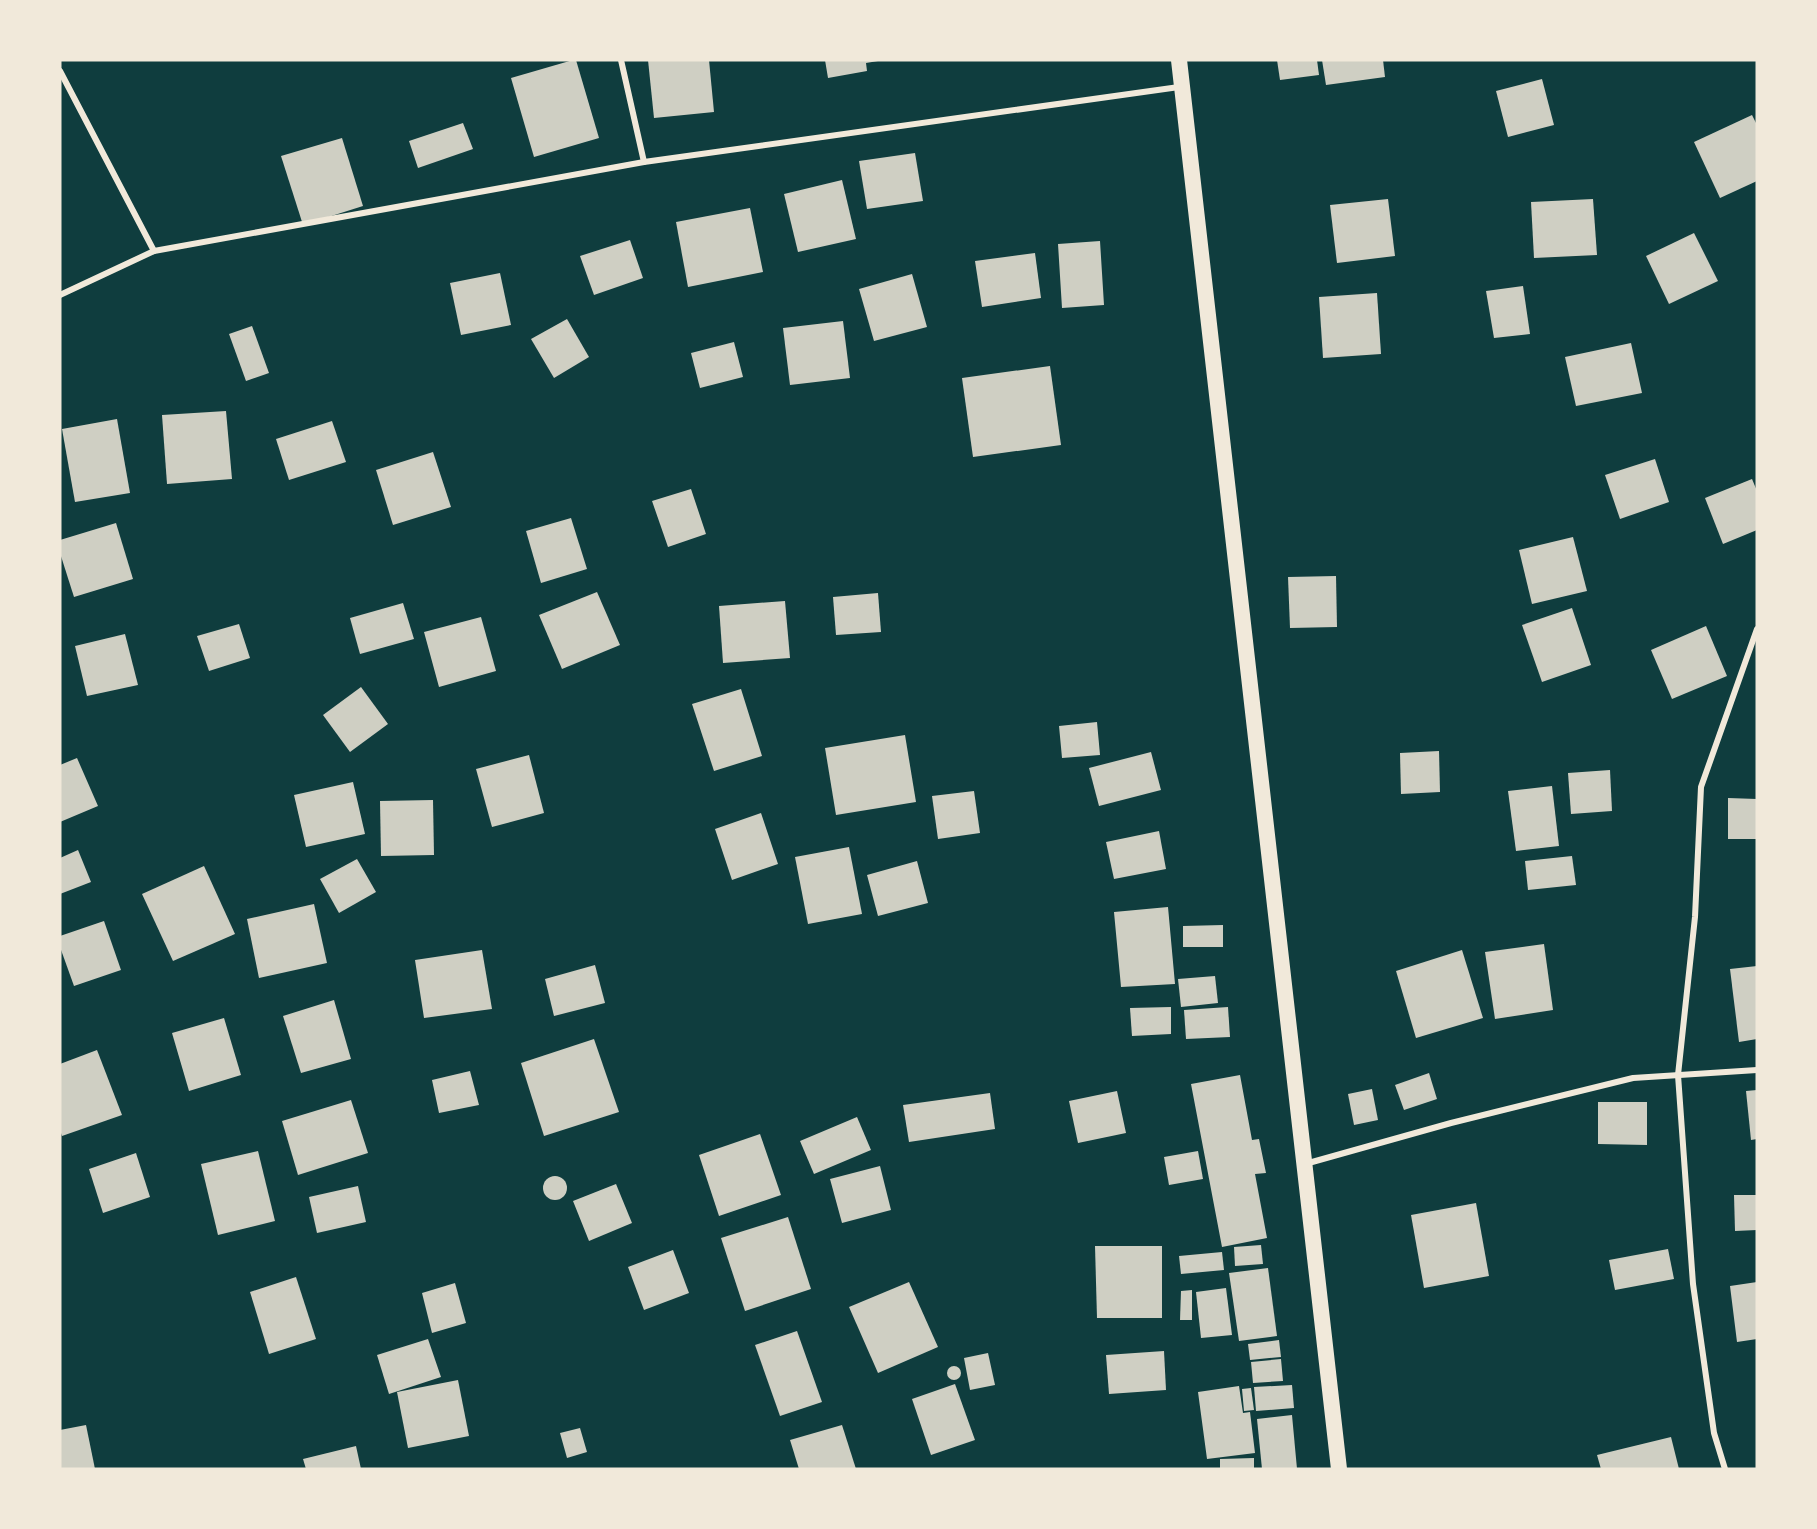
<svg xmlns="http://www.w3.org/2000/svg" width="1817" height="1529" font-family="Commissioner,sans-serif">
	<rect width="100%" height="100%" fill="#0f3d3e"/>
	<g fill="#cfcfc3">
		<path d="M 573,60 L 576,60 L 599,138 L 534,157 L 511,78 Z"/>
		<path d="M 648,60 L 709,60 L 714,112 L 654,118 Z"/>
		<path d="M 825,60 L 878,60 L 878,61 L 866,63 L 867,71 L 828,78 Z"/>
		<path d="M 1277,60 L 1317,60 L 1319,75 L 1280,80 Z"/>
		<path d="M 1322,60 L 1383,60 L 1385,77 L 1326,85 Z"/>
		<path d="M 1542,79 L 1554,125 L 1508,137 L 1496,91 Z"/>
		<path d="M 1752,115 L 1757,125 L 1757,181 L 1720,198 L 1694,142 Z"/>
		<path d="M 463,123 L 473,149 L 418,168 L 409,141 Z"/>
		<path d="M 342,138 L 363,206 L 303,225 L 281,156 Z"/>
		<path d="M 915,153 L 923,201 L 867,209 L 859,161 Z"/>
		<path d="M 842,180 L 856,239 L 798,252 L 784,194 Z"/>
		<path d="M 1388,199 L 1395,256 L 1337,263 L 1330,205 Z"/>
		<path d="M 1593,199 L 1597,255 L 1534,258 L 1531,202 Z"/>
		<path d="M 750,208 L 763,272 L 688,287 L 676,222 Z"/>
		<path d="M 1694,233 L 1718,281 L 1669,304 L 1646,256 Z"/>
		<path d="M 630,240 L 643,278 L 594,295 L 580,256 Z"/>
		<path d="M 1100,241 L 1104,305 L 1062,308 L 1058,244 Z"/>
		<path d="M 1035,253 L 1041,298 L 982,307 L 975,261 Z"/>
		<path d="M 500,273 L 511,325 L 461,335 L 450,283 Z"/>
		<path d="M 912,274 L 927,327 L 874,341 L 859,289 Z"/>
		<path d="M 1523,286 L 1530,334 L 1494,338 L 1486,291 Z"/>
		<path d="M 1377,293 L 1381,354 L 1323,358 L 1319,297 Z"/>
		<path d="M 567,319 L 589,357 L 554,378 L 531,339 Z"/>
		<path d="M 843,321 L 850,378 L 790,385 L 783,328 Z"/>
		<path d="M 252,326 L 269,373 L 246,381 L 229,334 Z"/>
		<path d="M 734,342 L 743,377 L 700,388 L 691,353 Z"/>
		<path d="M 1631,343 L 1642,393 L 1576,406 L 1565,357 Z"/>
		<path d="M 1050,366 L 1061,445 L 973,457 L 962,378 Z"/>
		<path d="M 226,411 L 232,479 L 167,484 L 162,415 Z"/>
		<path d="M 117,419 L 130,493 L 75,502 L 62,429 Z"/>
		<path d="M 332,421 L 346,462 L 289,480 L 276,439 Z"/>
		<path d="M 433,452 L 451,507 L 393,525 L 376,470 Z"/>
		<path d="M 1655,459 L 1669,502 L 1620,519 L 1605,475 Z"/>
		<path d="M 1752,479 L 1757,491 L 1757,530 L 1723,544 L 1705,498 Z"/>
		<path d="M 691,489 L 706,534 L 668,547 L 652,501 Z"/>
		<path d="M 571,518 L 587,569 L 541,583 L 526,531 Z"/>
		<path d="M 116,523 L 133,579 L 74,597 L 60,553 L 60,540 Z"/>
		<path d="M 1573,537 L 1587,591 L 1532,604 L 1519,550 Z"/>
		<path d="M 1336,576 L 1337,627 L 1290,628 L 1288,577 Z"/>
		<path d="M 597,592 L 620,645 L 562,669 L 539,615 Z"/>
		<path d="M 878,593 L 881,632 L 836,635 L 833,597 Z"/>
		<path d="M 785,601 L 790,658 L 723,663 L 719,606 Z"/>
		<path d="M 403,603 L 414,639 L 360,654 L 350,618 Z"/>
		<path d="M 1572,608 L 1591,665 L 1542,682 L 1522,625 Z"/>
		<path d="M 481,617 L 496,671 L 439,687 L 424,632 Z"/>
		<path d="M 239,624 L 250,658 L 209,671 L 197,636 Z"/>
		<path d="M 1706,626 L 1727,676 L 1672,699 L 1651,650 Z"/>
		<path d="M 125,634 L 138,685 L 87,696 L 75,646 Z"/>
		<path d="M 361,687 L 388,724 L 350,752 L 323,715 Z"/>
		<path d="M 741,689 L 762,756 L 714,771 L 692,704 Z"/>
		<path d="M 1097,722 L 1100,755 L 1062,758 L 1059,726 Z"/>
		<path d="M 905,735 L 916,802 L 836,815 L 825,748 Z"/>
		<path d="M 1439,751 L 1440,792 L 1401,794 L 1400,753 Z"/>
		<path d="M 1151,752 L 1161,790 L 1099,806 L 1089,768 Z"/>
		<path d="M 529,755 L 544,813 L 492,827 L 476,769 Z"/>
		<path d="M 77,758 L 98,806 L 60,822 L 60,765 Z"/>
		<path d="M 1610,770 L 1612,811 L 1571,814 L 1568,773 Z"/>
		<path d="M 353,782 L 365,834 L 306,847 L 294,795 Z"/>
		<path d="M 1552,786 L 1559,846 L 1516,851 L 1508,791 Z"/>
		<path d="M 974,791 L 980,833 L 938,839 L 932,796 Z"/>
		<path d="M 1728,798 L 1757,799 L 1757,839 L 1728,839 Z"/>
		<path d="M 433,800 L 434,855 L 381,856 L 380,801 Z"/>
		<path d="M 761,813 L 778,864 L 732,880 L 715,829 Z"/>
		<path d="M 1159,831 L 1166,869 L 1114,879 L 1106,842 Z"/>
		<path d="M 849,847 L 862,914 L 808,924 L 795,857 Z"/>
		<path d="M 78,850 L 91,882 L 60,894 L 60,858 Z"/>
		<path d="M 1572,856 L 1576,885 L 1528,890 L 1525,861 Z"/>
		<path d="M 357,859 L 376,892 L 339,913 L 320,879 Z"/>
		<path d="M 917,861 L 928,903 L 878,916 L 867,875 Z"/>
		<path d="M 204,866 L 235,934 L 173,961 L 142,894 Z"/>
		<path d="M 314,904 L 327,963 L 259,978 L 247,919 Z"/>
		<path d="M 1168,907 L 1175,984 L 1121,987 L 1114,912 Z"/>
		<path d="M 104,921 L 121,970 L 74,986 L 60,947 L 60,936 Z"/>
		<path d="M 1223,925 L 1223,947 L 1183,947 L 1183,926 Z"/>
		<path d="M 1544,944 L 1553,1010 L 1495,1019 L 1485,952 Z"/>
		<path d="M 482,950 L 492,1009 L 424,1018 L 415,960 Z"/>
		<path d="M 1462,950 L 1483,1018 L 1416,1038 L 1396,971 Z"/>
		<path d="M 595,965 L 605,1003 L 554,1016 L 545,979 Z"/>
		<path d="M 1757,966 L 1757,1039 L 1739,1042 L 1730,969 Z"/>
		<path d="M 1215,976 L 1218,1003 L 1181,1007 L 1178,979 Z"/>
		<path d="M 334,1000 L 351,1059 L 301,1073 L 283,1016 Z"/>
		<path d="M 1171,1007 L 1171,1034 L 1132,1036 L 1130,1008 Z"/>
		<path d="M 1228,1007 L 1230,1037 L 1186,1039 L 1184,1010 Z"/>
		<path d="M 224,1018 L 241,1075 L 189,1091 L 172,1033 Z"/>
		<path d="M 594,1039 L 619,1112 L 544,1136 L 521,1063 Z"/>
		<path d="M 97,1050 L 122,1115 L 62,1136 L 60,1130 L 60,1064 Z"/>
		<path d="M 470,1071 L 479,1105 L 439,1113 L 432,1080 Z"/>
		<path d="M 1429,1073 L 1437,1099 L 1404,1110 L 1395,1085 Z"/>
		<path d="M 1240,1075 L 1252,1140 L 1259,1139 L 1266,1173 L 1255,1174 L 1267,1238 L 1222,1247 L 1191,1084 Z"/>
		<path d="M 1372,1089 L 1378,1120 L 1354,1125 L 1348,1094 Z"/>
		<path d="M 1757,1090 L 1757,1139 L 1751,1140 L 1746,1091 Z"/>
		<path d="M 1117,1091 L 1126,1133 L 1078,1143 L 1069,1101 Z"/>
		<path d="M 990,1093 L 995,1129 L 909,1142 L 903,1105 Z"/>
		<path d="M 351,1100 L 368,1153 L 298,1175 L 282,1121 Z"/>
		<path d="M 1598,1102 L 1647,1102 L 1647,1145 L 1598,1144 Z"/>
		<path d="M 857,1117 L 871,1150 L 814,1174 L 800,1141 Z"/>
		<path d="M 760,1134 L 781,1195 L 719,1216 L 699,1155 Z"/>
		<path d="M 258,1151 L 275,1221 L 218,1235 L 201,1164 Z"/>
		<path d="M 1198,1151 L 1203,1179 L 1169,1185 L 1164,1157 Z"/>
		<path d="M 136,1153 L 150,1197 L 103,1213 L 89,1169 Z"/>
		<path d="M 880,1166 L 891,1210 L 842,1223 L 830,1179 Z"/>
		<circle cx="555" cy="1188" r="12"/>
		<path d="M 616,1184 L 632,1223 L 589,1241 L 573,1201 Z"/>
		<path d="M 358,1186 L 366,1222 L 317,1233 L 309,1197 Z"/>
		<path d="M 1734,1195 L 1757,1195 L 1757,1230 L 1735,1231 Z"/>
		<path d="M 1476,1203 L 1489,1276 L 1424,1288 L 1411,1215 Z"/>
		<path d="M 788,1217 L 811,1289 L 745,1311 L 721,1238 Z"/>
		<path d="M 1261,1245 L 1263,1264 L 1235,1266 L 1234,1247 Z"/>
		<path d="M 1095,1246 L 1162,1246 L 1162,1318 L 1097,1318 Z"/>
		<path d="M 1668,1249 L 1674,1279 L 1615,1290 L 1609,1260 Z"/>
		<path d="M 673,1250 L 689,1293 L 644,1310 L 628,1267 Z"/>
		<path d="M 1222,1252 L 1224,1270 L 1181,1274 L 1179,1256 Z"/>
		<path d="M 1268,1268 L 1277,1336 L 1239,1341 L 1229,1273 Z"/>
		<path d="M 296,1277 L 316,1339 L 269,1354 L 250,1292 Z"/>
		<path d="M 909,1282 L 938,1347 L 878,1373 L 849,1307 Z"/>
		<path d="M 1757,1282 L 1757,1339 L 1737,1342 L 1730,1286 Z"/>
		<path d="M 455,1283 L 466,1323 L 432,1333 L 422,1293 Z"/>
		<path d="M 1226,1288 L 1232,1335 L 1201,1338 L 1196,1292 Z"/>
		<path d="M 1192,1290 L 1192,1320 L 1180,1320 L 1181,1291 Z"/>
		<path d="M 797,1331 L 822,1402 L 780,1416 L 755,1345 Z"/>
		<path d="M 428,1339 L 441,1377 L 389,1394 L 377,1355 Z"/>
		<path d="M 1279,1340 L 1281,1357 L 1250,1360 L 1248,1344 Z"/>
		<path d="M 1164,1351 L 1166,1390 L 1109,1394 L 1106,1355 Z"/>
		<path d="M 988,1353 L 995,1385 L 970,1390 L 964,1358 Z"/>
		<path d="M 1281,1359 L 1283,1381 L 1253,1383 L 1251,1362 Z"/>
		<circle cx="954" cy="1373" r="7"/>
		<path d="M 458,1380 L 469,1436 L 408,1448 L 397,1392 Z"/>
		<path d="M 955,1384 L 975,1440 L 931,1455 L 912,1399 Z"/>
		<path d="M 1292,1385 L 1294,1408 L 1256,1411 L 1254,1387 Z"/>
		<path d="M 1239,1386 L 1243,1413 L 1250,1412 L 1255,1453 L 1207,1459 L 1198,1392 Z"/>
		<path d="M 1251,1388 L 1254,1410 L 1244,1411 L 1242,1389 Z"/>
		<path d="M 1292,1415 L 1297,1469 L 1262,1469 L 1257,1419 Z"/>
		<path d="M 86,1425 L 95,1469 L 60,1469 L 60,1430 Z"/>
		<path d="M 842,1425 L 856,1469 L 799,1469 L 790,1440 Z"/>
		<path d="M 580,1428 L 587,1452 L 567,1458 L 560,1433 Z"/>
		<path d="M 1671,1437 L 1679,1469 L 1601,1469 L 1597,1455 Z"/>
		<path d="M 356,1446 L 361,1469 L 306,1469 L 303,1459 Z"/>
		<path d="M 1254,1458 L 1254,1469 L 1220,1469 L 1220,1459 Z"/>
	</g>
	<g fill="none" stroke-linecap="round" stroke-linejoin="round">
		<g stroke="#f1e9da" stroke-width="6">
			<path d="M 621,60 L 644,162"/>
			<path d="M 60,71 L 154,251"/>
			<path d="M 60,295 L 154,251 L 644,162 L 1179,87"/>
			<path d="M 1305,1164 L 1451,1123 L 1633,1078 L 1757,1070"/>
			<path d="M 1725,1469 L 1714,1433 L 1693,1284 L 1678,1075 L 1695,917 L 1701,787 L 1757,629"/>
		</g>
		<path stroke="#f1e9da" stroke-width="16" d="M 1179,60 L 1339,1469"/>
	</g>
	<rect width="1817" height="1529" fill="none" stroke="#f1e9da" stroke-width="123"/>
</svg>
